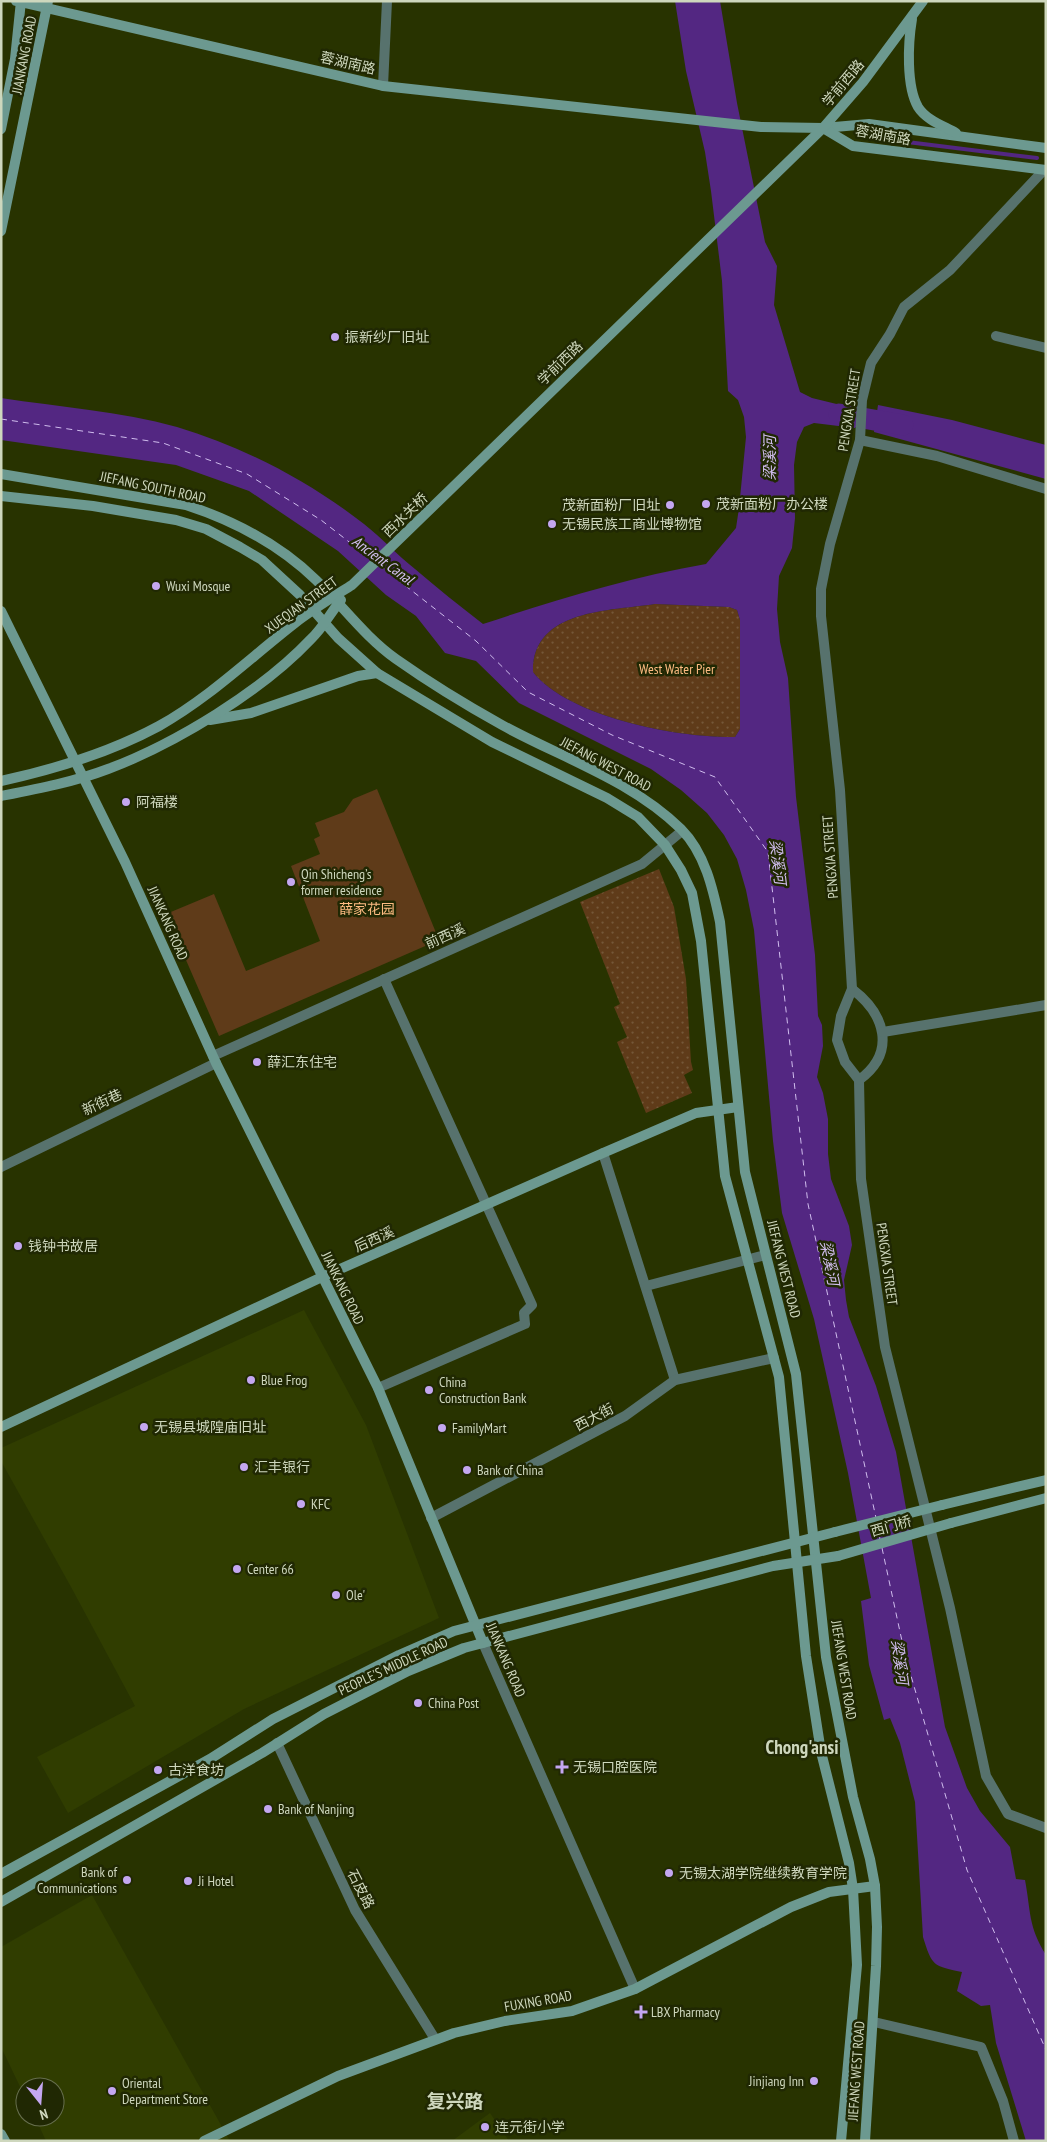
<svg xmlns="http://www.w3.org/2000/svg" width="1047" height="2142" font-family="'PT Sans Narrow','Noto Sans SC',sans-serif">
	<defs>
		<pattern id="park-dots" width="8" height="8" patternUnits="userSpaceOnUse" patternTransform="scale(1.25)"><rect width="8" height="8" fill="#5f3b19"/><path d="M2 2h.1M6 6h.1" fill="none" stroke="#755738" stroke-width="1.8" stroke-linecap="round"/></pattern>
	</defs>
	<rect width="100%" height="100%" fill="#283300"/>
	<g fill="#303d00">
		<path d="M 304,1310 L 366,1425 L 439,1618 L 244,1709 L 68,1813 L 37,1757 L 135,1706 L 71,1587 L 1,1461 L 1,1448 Z"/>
		<path d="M 92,1895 L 230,2141 L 46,2141 L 35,2117 L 55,2117 L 55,2087 L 25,2087 L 25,2097 L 1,2047 L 1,1947 Z"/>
		<path d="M 490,2113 L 509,2141 L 452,2141 Z"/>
	</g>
	<g fill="url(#park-dots)">
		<path d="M 655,604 L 729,607 L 737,610 L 740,620 L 740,729 L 735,737 C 679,738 570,718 533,672 C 532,609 610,611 655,604 Z"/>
		<path d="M 659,869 L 674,907 L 686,979 L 691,1062 L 693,1070 L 684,1075 L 692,1093 L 646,1113 L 617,1042 L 627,1037 L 614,1007 L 620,1004 L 580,902 Z"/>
	</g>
	<path fill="#5f3b19" d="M 377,789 L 439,940 L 219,1036 L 166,914 L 214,894 L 246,971 L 320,941 L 291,866 L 320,854 L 314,839 L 320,836 L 315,823 L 344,812 L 353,799 Z"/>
	<g fill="#532782" fill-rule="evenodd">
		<path d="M 675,1 L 720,1 L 737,103 L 765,242 L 777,266 L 774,305 L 800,392 L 812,398 L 857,409 L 855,428 L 814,423 L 804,427 L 797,442 L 794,465 L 795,518 L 792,548 L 779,576 L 777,609 L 780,642 L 788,678 L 796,797 L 815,955 L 818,1016 L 822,1025 L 823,1046 L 817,1077 L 823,1093 L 828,1119 L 828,1154 L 831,1179 L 849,1226 L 852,1245 L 844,1280 L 846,1300 L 849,1317 L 876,1386 L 896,1452 L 945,1727 L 967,1788 L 980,1811 L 1010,1847 L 1016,1879 L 1025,1880 C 1031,1912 1028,1926 1046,1955 L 1046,2141 L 1026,2141 L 996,2043 L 990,2005 L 981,2006 L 957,1991 L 962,1972 C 933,1966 932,1966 923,1937 L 915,1802 L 900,1743 L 890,1718 L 884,1720 L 869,1665 L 861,1601 L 871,1598 L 848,1473 L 814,1319 L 782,1213 L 773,1141 L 754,930 L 746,890 L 737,859 L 724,835 L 707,813 L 681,790 L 651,769 L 519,703 L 476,661 L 445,653 L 416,616 L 386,595 L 338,551 L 249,491 L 176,465 L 1,440 L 1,398 C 59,407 120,411 177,427 C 244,447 309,481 364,524 C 382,538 397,555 415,569 C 437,588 460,606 483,624 C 556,600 630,577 706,564 L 736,528 L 739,508 L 746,437 L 744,417 L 738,400 L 728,391 L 722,281 L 711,191 L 705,152 L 686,71 ZM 655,604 L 729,607 L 737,610 L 740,620 L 740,729 L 735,737 C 679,738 570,718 533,672 C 532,609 610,611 655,604 Z"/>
		<path d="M 878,405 L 952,420 L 1046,445 L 1046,479 L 874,432 Z"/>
	</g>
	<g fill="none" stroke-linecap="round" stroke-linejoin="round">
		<path stroke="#532782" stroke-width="4" d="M 875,138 L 1037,158"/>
		<path stroke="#532782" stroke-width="21" d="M 839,414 L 903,425"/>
		<g stroke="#d0bdee" stroke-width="1" stroke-dasharray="6 5" stroke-linecap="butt">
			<path d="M 1,419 L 163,443 L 247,474 L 321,520 L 371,559"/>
			<path d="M 379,565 L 476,641 L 528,692 L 612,735 L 715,777 L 768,852 L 808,1204 L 876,1518"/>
			<path d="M 878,1526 L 880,1540"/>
			<path d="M 882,1548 L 905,1655 L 967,1870 L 1046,2050"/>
		</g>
		<g stroke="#57726d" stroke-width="10">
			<path d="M 383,86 L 387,1"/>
			<path d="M 1044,170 L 950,270 L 904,307 L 890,334 L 871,363 L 862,400 L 860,440 L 830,544 L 821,589 L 821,616 L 840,790 L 852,989 L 841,1016 L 837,1040 L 845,1062 L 859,1080 L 861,1179 L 885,1347 L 950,1608 L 986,1776 L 1008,1814 L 1046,1828"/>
			<path d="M 996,336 L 1046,348"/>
			<path d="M 860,440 L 937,456 L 1046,489"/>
			<path d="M 852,989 C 885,1014 897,1052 859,1080"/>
			<path d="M 883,1032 L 1046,1005"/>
			<path d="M 213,1056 L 642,864 L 682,831"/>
			<path d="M 603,1153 L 675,1380"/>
			<path d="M 1,1167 L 216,1063"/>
			<path d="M 646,1286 L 765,1255"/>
			<path d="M 378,1388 L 525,1324 L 524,1313 L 532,1305 L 384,979"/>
			<path d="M 431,1518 L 625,1416 L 675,1380 L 774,1358"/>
			<path d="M 483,1643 L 635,1989"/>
			<path d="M 277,1743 L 355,1910 L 435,2039"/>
			<path d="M 874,2022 L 981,2047 L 1003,2101 L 1014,2141"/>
		</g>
		<g stroke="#6c9990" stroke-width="10">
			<path d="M 16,1 L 383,86 L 761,127 L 823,128 L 869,124 L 1046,148"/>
			<path d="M 912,19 C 908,43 906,86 918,107 C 926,120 944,126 956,133"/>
			<path d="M 823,128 L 853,146 L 1046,170"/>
			<path d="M 1,129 L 15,59 L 21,1"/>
			<path d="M 1,231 L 48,1"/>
			<path d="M 1,474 L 186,505 C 235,521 279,544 316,580 C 343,606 365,637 396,659 C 430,683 466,705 502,725 C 562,758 631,780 681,829 C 705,853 713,889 720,922 L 745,1172 L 796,1374 L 826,1657 L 853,1797 L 870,1859 L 875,1886 L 877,1927 L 876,1966 L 865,2141"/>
			<path d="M 1,496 L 93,506 L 176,520 L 206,529 L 240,547 L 262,560 L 300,595 L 338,638 L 377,673 L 492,742 L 607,798 L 638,817 L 665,845 L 681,870 L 692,893 L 701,941 L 725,1176 L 779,1377 L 806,1656 L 821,1752 L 849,1863 L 853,1889 L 857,1965 L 841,2141"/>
			<path d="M 1,611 L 125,862 L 216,1063 L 378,1388 L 483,1643"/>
			<path d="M 210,720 L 251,713 L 358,676 L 377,673"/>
			<path d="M 1,781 C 56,769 109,753 159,726 C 209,698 250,658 295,623 C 313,609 333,597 352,585 L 823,128 L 863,82 L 923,1"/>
			<path d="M 1,796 C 37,789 74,782 108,769 C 175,744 262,691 311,639 C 323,628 331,612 341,600"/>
			<path d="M 1,1427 L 322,1277 L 603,1153 L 696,1113 L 738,1107"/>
			<path d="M 942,1505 L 1046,1480"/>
			<path d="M 951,1523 L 1046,1498"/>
			<path d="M 1,1874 L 210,1759 L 273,1719 L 399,1655 L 454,1631 L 835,1532"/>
			<path d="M 1,1902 L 262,1753 L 324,1714 L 408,1671 L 464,1648 L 773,1566 L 838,1556"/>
			<path d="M 1,2134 L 5,2141"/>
			<path d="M 204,2141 L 338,2076 L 454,2033 L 505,2021 L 572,2011 L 635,1989 L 791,1907 L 829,1892 L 875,1886"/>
		</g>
		<g stroke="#6c9990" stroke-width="10">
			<path d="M 835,1532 L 942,1505"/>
			<path d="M 838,1556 L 951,1523"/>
		</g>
	</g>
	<g fill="#c4a7f1" stroke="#202803" stroke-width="2">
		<circle cx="335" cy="337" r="5"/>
		<circle cx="706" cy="504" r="5"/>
		<circle cx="670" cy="505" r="5"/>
		<circle cx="552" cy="524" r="5"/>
		<circle cx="156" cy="586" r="5"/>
		<circle cx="126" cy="802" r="5"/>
		<circle cx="291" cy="882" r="5"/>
		<circle cx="257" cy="1062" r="5"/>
		<circle cx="18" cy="1246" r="5"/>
		<circle cx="251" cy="1380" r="5"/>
		<circle cx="429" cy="1390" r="5"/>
		<circle cx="144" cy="1427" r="5"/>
		<circle cx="442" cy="1428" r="5"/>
		<circle cx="244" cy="1467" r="5"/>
		<circle cx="467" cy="1470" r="5"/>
		<circle cx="301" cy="1504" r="5"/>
		<circle cx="237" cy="1569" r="5"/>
		<circle cx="336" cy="1595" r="5"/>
		<circle cx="418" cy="1703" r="5"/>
		<path d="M559.5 1759.5h5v5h5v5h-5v5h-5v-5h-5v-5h5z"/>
		<circle cx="158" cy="1770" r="5"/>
		<circle cx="268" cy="1809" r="5"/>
		<circle cx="669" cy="1873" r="5"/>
		<circle cx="127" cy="1880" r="5"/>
		<circle cx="188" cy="1881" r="5"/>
		<path d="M638.5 2004.5h5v5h5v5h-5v5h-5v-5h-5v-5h5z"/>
		<circle cx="814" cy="2081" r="5"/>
		<circle cx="112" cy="2091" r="5"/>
		<circle cx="485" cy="2127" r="5"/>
	</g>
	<g text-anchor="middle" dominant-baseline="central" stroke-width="5" stroke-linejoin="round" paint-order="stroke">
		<g font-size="14" fill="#ced7bd" stroke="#202803">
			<text transform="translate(24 55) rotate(-79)">JIANKANG ROAD</text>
			<text transform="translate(348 63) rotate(13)">蓉湖南路</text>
			<text transform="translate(843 83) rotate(-50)">学前西路</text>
			<text transform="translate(883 135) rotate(10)">蓉湖南路</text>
			<text transform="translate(560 363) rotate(-44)">学前西路</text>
			<text transform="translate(849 410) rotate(-81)">PENGXIA STREET</text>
			<text transform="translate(153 487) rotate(12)">JIEFANG SOUTH ROAD</text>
			<text transform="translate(405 515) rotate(-44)">西水关桥</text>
			<text transform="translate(301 605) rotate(-36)">XUEQIAN STREET</text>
			<text transform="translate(606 764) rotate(28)">JIEFANG WEST ROAD</text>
			<text transform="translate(830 857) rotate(-94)">PENGXIA STREET</text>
			<text transform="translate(168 923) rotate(66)">JIANKANG ROAD</text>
			<text transform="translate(445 936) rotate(-24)">前西溪</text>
			<text transform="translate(102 1102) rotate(-25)">新街巷</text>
			<text transform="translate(374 1239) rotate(-24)">后西溪</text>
			<text transform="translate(887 1264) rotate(82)">PENGXIA STREET</text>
			<text transform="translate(784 1269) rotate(76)">JIEFANG WEST ROAD</text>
			<text transform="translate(343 1288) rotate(64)">JIANKANG ROAD</text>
			<text transform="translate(594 1417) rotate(-28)">西大街</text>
			<text transform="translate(891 1526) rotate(-16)">西门桥</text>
			<text transform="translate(506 1660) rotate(67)">JIANKANG ROAD</text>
			<text transform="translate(393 1666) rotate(-25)">PEOPLE'S MIDDLE ROAD</text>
			<text transform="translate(844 1670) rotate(81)">JIEFANG WEST ROAD</text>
			<text transform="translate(361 1889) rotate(63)">石皮路</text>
			<text transform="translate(538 2001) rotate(-10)">FUXING ROAD</text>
			<text transform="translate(856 2071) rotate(-86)">JIEFANG WEST ROAD</text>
		</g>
		<g font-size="14" fill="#ced7bd" stroke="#202803" text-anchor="start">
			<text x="345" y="337">振新纱厂旧址</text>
			<text x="716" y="504">茂新面粉厂办公楼</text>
			<text x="660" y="505" text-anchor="end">茂新面粉厂旧址</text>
			<text x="562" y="524">无锡民族工商业博物馆</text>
			<text x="166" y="586">Wuxi Mosque</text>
			<text x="136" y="802">阿福楼</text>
			<text x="301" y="874">Qin Shicheng’s<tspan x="301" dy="16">former residence</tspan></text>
			<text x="267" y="1062">薛汇东住宅</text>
			<text x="28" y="1246">钱钟书故居</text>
			<text x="261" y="1380">Blue Frog</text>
			<text x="439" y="1382">China<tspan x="439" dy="16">Construction Bank</tspan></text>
			<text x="154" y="1427">无锡县城隍庙旧址</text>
			<text x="452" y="1428">FamilyMart</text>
			<text x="254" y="1467">汇丰银行</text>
			<text x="477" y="1470">Bank of China</text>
			<text x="311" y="1504">KFC</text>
			<text x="247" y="1569">Center 66</text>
			<text x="346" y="1595">Ole'</text>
			<text x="428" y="1703">China Post</text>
			<text x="573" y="1767">无锡口腔医院</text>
			<text x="168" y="1770">古洋食坊</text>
			<text x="278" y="1809">Bank of Nanjing</text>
			<text x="117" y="1872" text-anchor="end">Bank of<tspan x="117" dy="16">Communications</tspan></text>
			<text x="679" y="1873">无锡太湖学院继续教育学院</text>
			<text x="198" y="1881">Ji Hotel</text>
			<text x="651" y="2012">LBX Pharmacy</text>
			<text x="804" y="2081" text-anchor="end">Jinjiang Inn</text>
			<text x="122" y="2083">Oriental<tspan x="122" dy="16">Department Store</tspan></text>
			<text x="495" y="2127">连元街小学</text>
		</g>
		<g font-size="14" fill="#fdbb82" stroke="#202803">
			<text x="677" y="669">West Water Pier</text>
			<text x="367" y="909">薛家花园</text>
		</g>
		<g font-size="15" font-style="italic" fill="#d0bdee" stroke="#202803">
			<text transform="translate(769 458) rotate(-90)">梁溪河</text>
			<text transform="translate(383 560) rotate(36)">Ancient Canal</text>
			<text transform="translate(778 862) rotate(83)">梁溪河</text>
			<text transform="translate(830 1263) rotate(79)">梁溪河</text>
			<text transform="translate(900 1662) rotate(82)">梁溪河</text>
		</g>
		<g font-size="19" font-weight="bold" fill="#ced7bd" stroke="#202803">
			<text x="802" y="1747">Chong'ansi</text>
			<text x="455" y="2101">复兴路</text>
		</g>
	</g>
	<rect width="1047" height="2142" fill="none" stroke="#ced7bd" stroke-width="5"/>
	<g transform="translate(40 2102) rotate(163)"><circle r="24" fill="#202803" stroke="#666e4d"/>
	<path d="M0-4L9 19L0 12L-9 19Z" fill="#c4a7f1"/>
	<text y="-8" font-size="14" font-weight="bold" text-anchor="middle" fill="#ced7bd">N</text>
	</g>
</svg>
